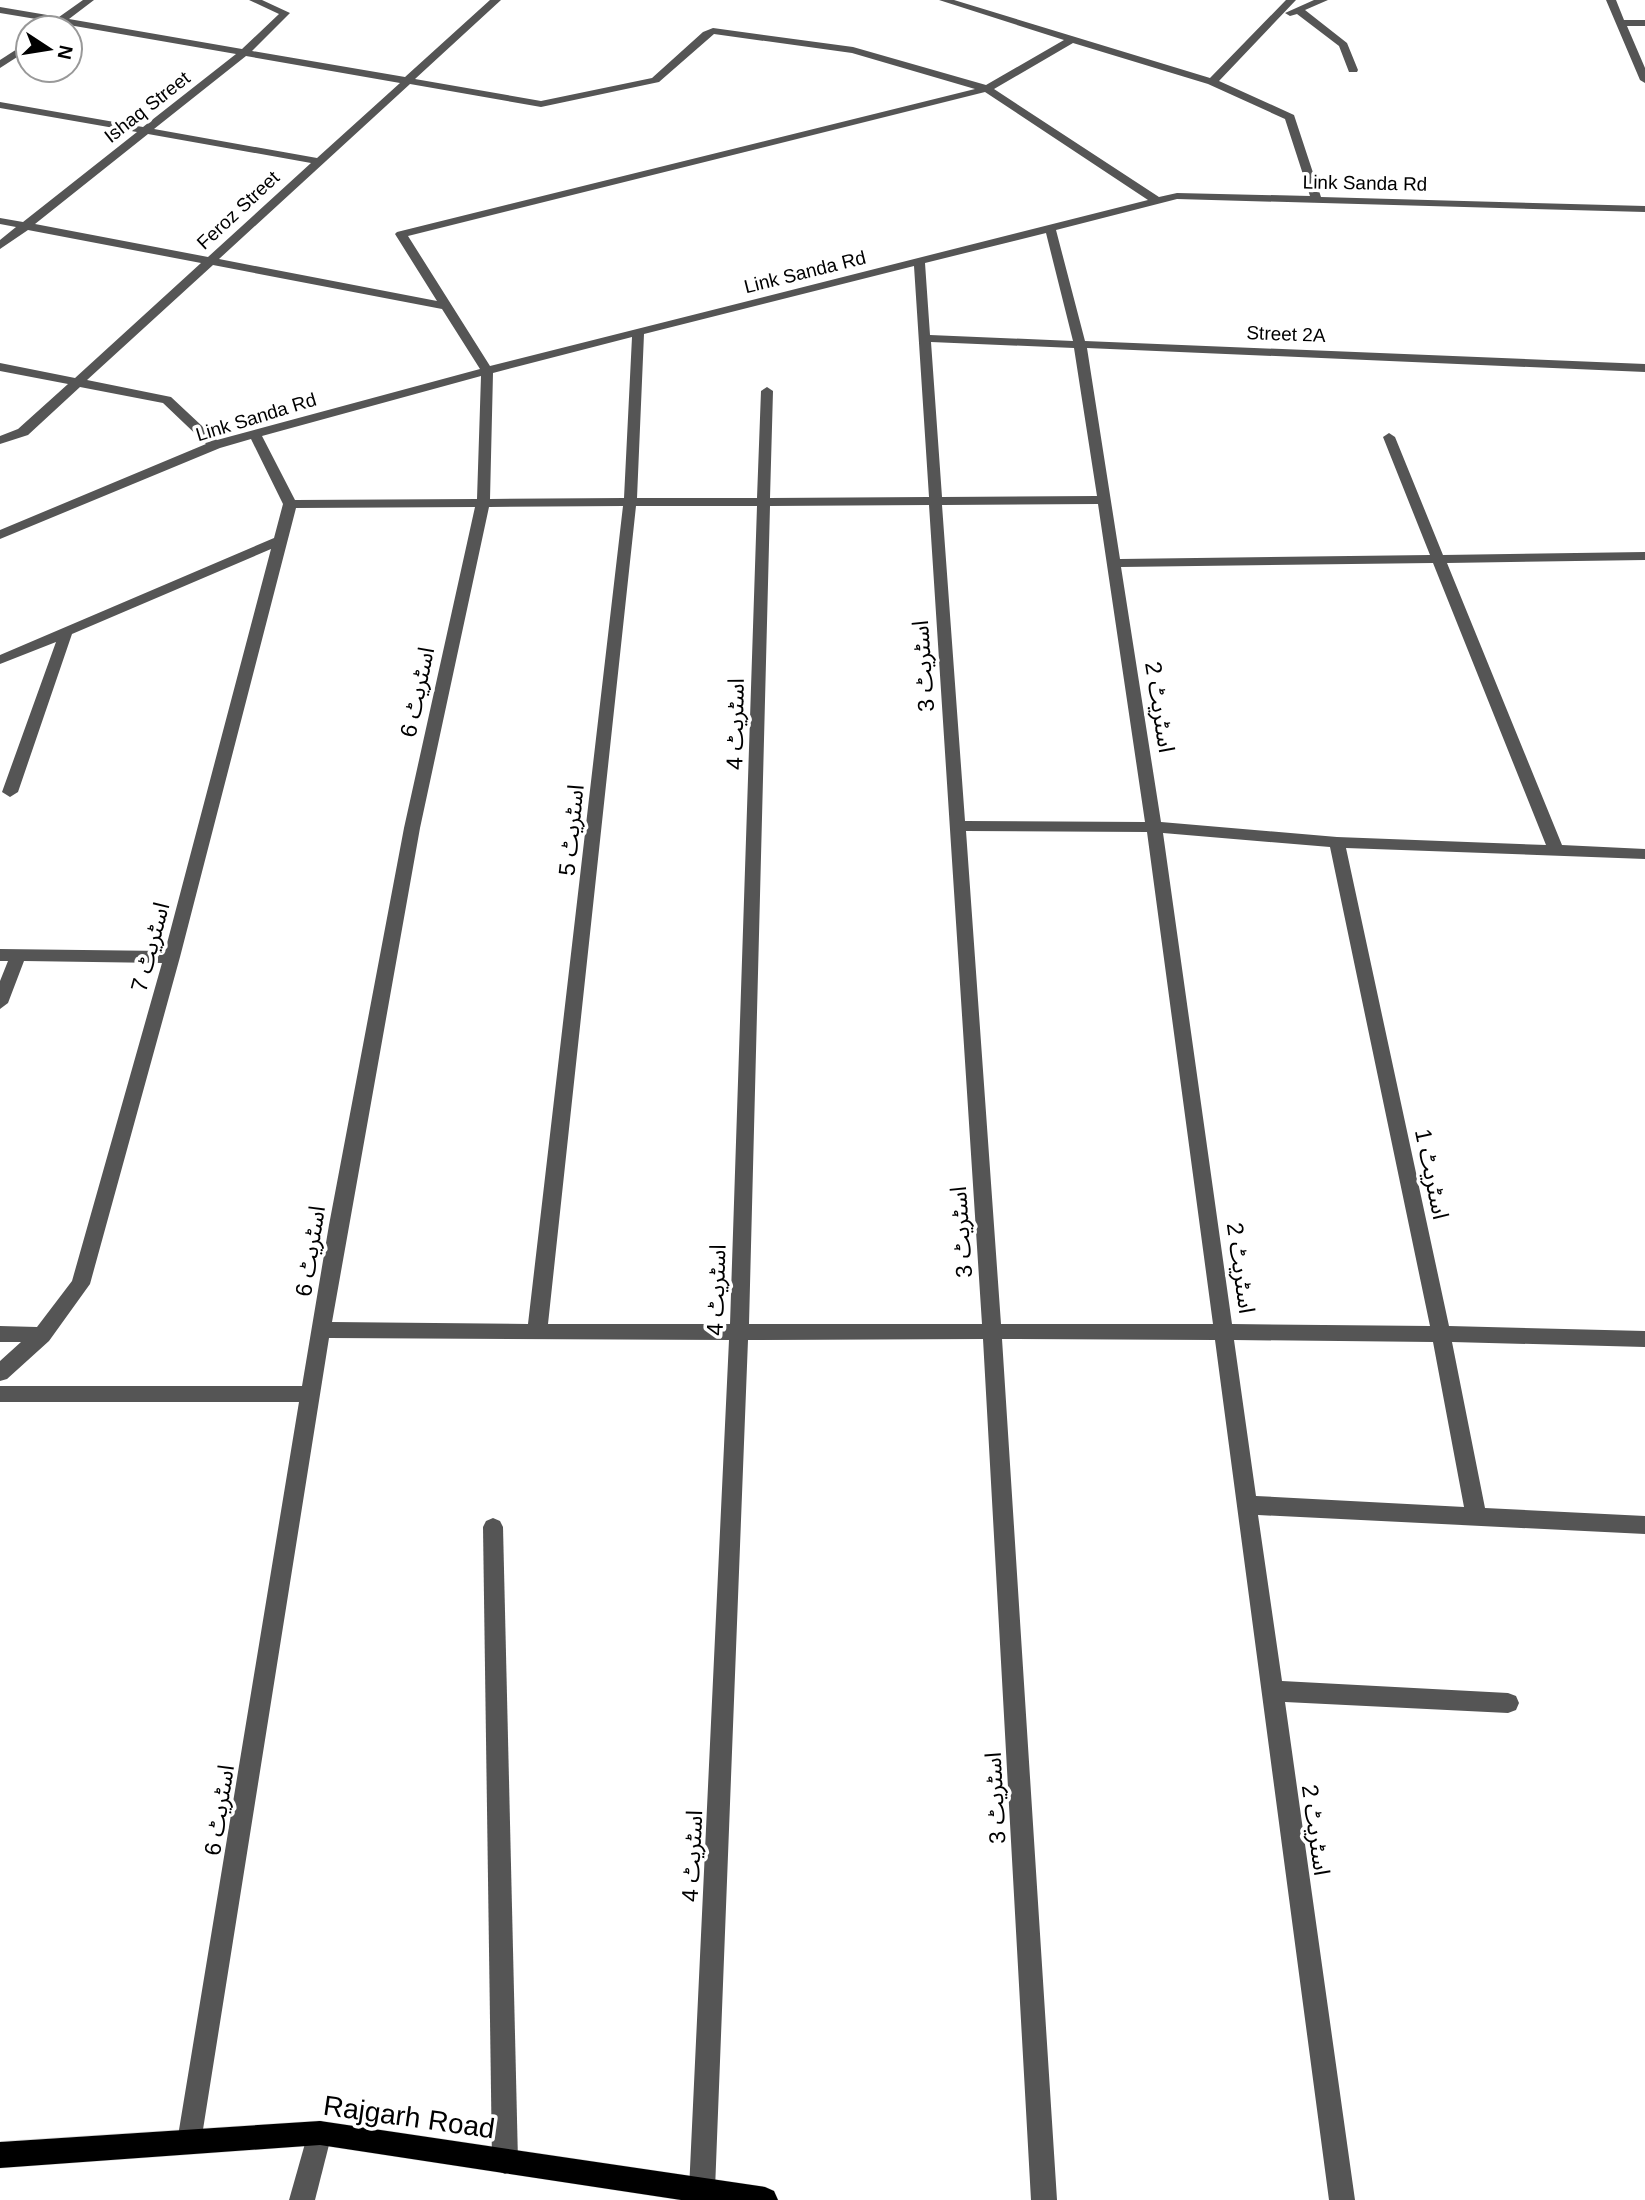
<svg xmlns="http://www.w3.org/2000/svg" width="1645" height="2200" font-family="Helvetica,'Noto Sans Arabic',sans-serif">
	<rect width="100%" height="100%" fill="#fff"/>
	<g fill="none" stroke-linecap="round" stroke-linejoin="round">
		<defs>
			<path id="major" d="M 320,2121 L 765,2187 L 774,2191 L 778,2200 L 681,2200 L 320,2145 L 0,2168 L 0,2142 Z"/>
		</defs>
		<use href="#major" stroke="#dbdbdb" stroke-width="1"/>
		<g fill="#555" fill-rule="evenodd">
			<path d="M 83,0 L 94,0 L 69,19 L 242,49 L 279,14 L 249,0 L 262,0 L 290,13 L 252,51 L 405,77 L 490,0 L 501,0 L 415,79 L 541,101 L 652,78 L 703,32 L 713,28 L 853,47 L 986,85 L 1064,40 L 939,0 L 954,0 L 1210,78 L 1286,0 L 1296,0 L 1219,81 L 1294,115 L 1321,197 L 1645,206 L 1645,212 L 1177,199 L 1056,230 L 1085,341 L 1645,364 L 1645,372 L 1087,348 L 1120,559 L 1430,555 L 1383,437 L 1389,433 L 1395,437 L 1443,555 L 1645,552 L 1645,560 L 1447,563 L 1562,845 L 1645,849 L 1645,859 L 1346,848 L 1449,1326 L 1645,1331 L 1645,1347 L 1452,1342 L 1485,1508 L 1645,1516 L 1645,1534 L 1258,1515 L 1282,1681 L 1508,1693 L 1516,1696 L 1519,1703 L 1516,1710 L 1508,1713 L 1285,1702 L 1355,2200 L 1329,2200 L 1215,1340 L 1002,1339 L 1057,2200 L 1031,2200 L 983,1339 L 748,1340 L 715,2190 L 711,2199 L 696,2200 L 689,2190 L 729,1340 L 329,1338 L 201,2142 L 198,2151 L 189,2154 L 180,2151 L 177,2142 L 299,1402 L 0,1402 L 0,1386 L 302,1386 L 329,1225 L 404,828 L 475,507 L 296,508 L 180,957 L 90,1284 L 49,1341 L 7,1379 L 0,1381 L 0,1361 L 21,1342 L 0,1342 L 0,1326 L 37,1327 L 72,1281 L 162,963 L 24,961 L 8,1003 L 0,1009 L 0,981 L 8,961 L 0,961 L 0,949 L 165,951 L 271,549 L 72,634 L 18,792 L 10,797 L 2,792 L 56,642 L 0,664 L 0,655 L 274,538 L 283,504 L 251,439 L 220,448 L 0,539 L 0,530 L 206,444 L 163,403 L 80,387 L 28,435 L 0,444 L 0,436 L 18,429 L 68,384 L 0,371 L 0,363 L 75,378 L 201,263 L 28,230 L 0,249 L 0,240 L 16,227 L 0,224 L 0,218 L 23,222 L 137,132 L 0,108 L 0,102 L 143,127 L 236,54 L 63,24 L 58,26 L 54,22 L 0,13 L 0,7 L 59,17 ZM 714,34 L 852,53 L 975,89 L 397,232 L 395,234 L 437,301 L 219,259 L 410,84 L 541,107 L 659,82 ZM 1073,43 L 1208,84 L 1285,119 L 1310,196 L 1177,193 L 1159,197 L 994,89 ZM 246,56 L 400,83 L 317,158 L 154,129 ZM 985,92 L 1148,200 L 490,366 L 408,236 ZM 148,134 L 311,163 L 208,257 L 35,224 ZM 1046,233 L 1073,341 L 930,335 L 925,263 ZM 213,265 L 442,309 L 480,369 L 217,440 L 171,397 L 87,380 ZM 914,266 L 929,497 L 770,498 L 773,391 L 767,387 L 761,391 L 757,498 L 637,498 L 644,334 ZM 632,337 L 624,498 L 490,499 L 493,373 ZM 931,342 L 1074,348 L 1097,496 L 942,497 ZM 481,376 L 477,499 L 295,500 L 262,436 ZM 1098,504 L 1145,822 L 965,821 L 942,505 ZM 929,505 L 982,1324 L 749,1324 L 770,506 ZM 623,506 L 528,1324 L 332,1322 L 420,828 L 489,507 ZM 636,506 L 757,506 L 730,1324 L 548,1324 ZM 1433,563 L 1546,845 L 1337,837 L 1161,822 L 1121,567 ZM 966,831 L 1147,832 L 1213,1324 L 1001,1324 ZM 1163,833 L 1330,847 L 1430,1326 L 1232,1324 ZM 1234,1340 L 1433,1342 L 1464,1507 L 1256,1496 Z"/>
			<path d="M 1314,0 L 1328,0 L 1305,10 L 1347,43 L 1358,70 L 1357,72 L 1349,72 L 1339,46 L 1297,14 L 1290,16 L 1285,13 Z"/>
			<path d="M 1606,0 L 1616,0 L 1624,20 L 1645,20 L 1645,26 L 1627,26 L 1645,68 L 1645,83 L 1640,80 Z"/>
			<path d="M 28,42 L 28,50 L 0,68 L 0,60 Z"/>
			<path d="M 493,1518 L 500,1521 L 503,1527 L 518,2161 L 514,2170 L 505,2174 L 496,2170 L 492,2161 L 483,1527 L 486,1521 Z"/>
			<path d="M 320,2121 L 329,2124 L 332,2133 L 315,2200 L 289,2200 L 308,2133 L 311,2124 Z"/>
		</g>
		<use href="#major" fill="#000" fill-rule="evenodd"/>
	</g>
	<g text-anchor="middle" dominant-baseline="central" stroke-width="7" stroke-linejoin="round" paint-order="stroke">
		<g font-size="19" fill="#000" stroke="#fff">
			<text transform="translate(147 107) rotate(-38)">Ishaq Street</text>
			<text transform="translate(1365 183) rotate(1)">Link Sanda Rd</text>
			<text transform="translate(238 210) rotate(-43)">Feroz Street</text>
			<text transform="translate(805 272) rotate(-14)">Link Sanda Rd</text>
			<text transform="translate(1286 334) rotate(2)">Street 2A</text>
			<text transform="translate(256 417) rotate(-17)">Link Sanda Rd</text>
		</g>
		<g font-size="23" fill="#000" stroke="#fff">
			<text transform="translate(923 666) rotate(-94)">اسٹریٹ 3</text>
			<text transform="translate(417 692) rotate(-78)">اسٹریٹ 6</text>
			<text transform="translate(1160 707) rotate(81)">اسٹریٹ 2</text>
			<text transform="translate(735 724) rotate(-89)">اسٹریٹ 4</text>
			<text transform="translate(571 830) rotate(-84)">اسٹریٹ 5</text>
			<text transform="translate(150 947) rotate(-75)">اسٹریٹ 7</text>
			<text transform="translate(1432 1174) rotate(78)">اسٹریٹ 1</text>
			<text transform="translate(961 1232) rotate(-94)">اسٹریٹ 3</text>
			<text transform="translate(310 1251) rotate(-81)">اسٹریٹ 6</text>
			<text transform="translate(1241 1268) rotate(82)">اسٹریٹ 2</text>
			<text transform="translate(716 1290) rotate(-88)">اسٹریٹ 4</text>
			<text transform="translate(995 1798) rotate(-93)">اسٹریٹ 3</text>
			<text transform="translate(219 1810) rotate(-81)">اسٹریٹ 6</text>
			<text transform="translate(1316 1830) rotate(82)">اسٹریٹ 2</text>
			<text transform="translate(692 1856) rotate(-87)">اسٹریٹ 4</text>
		</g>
		<g font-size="28" fill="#000" stroke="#fff">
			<text transform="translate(409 2117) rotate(8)">Rajgarh Road</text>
		</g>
	</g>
	<g transform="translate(49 49) rotate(102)"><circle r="33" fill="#ffffff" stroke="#999999" stroke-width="2"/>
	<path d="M0-5L12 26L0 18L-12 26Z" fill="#000000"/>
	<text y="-10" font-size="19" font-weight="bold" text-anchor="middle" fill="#000000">N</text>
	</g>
</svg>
